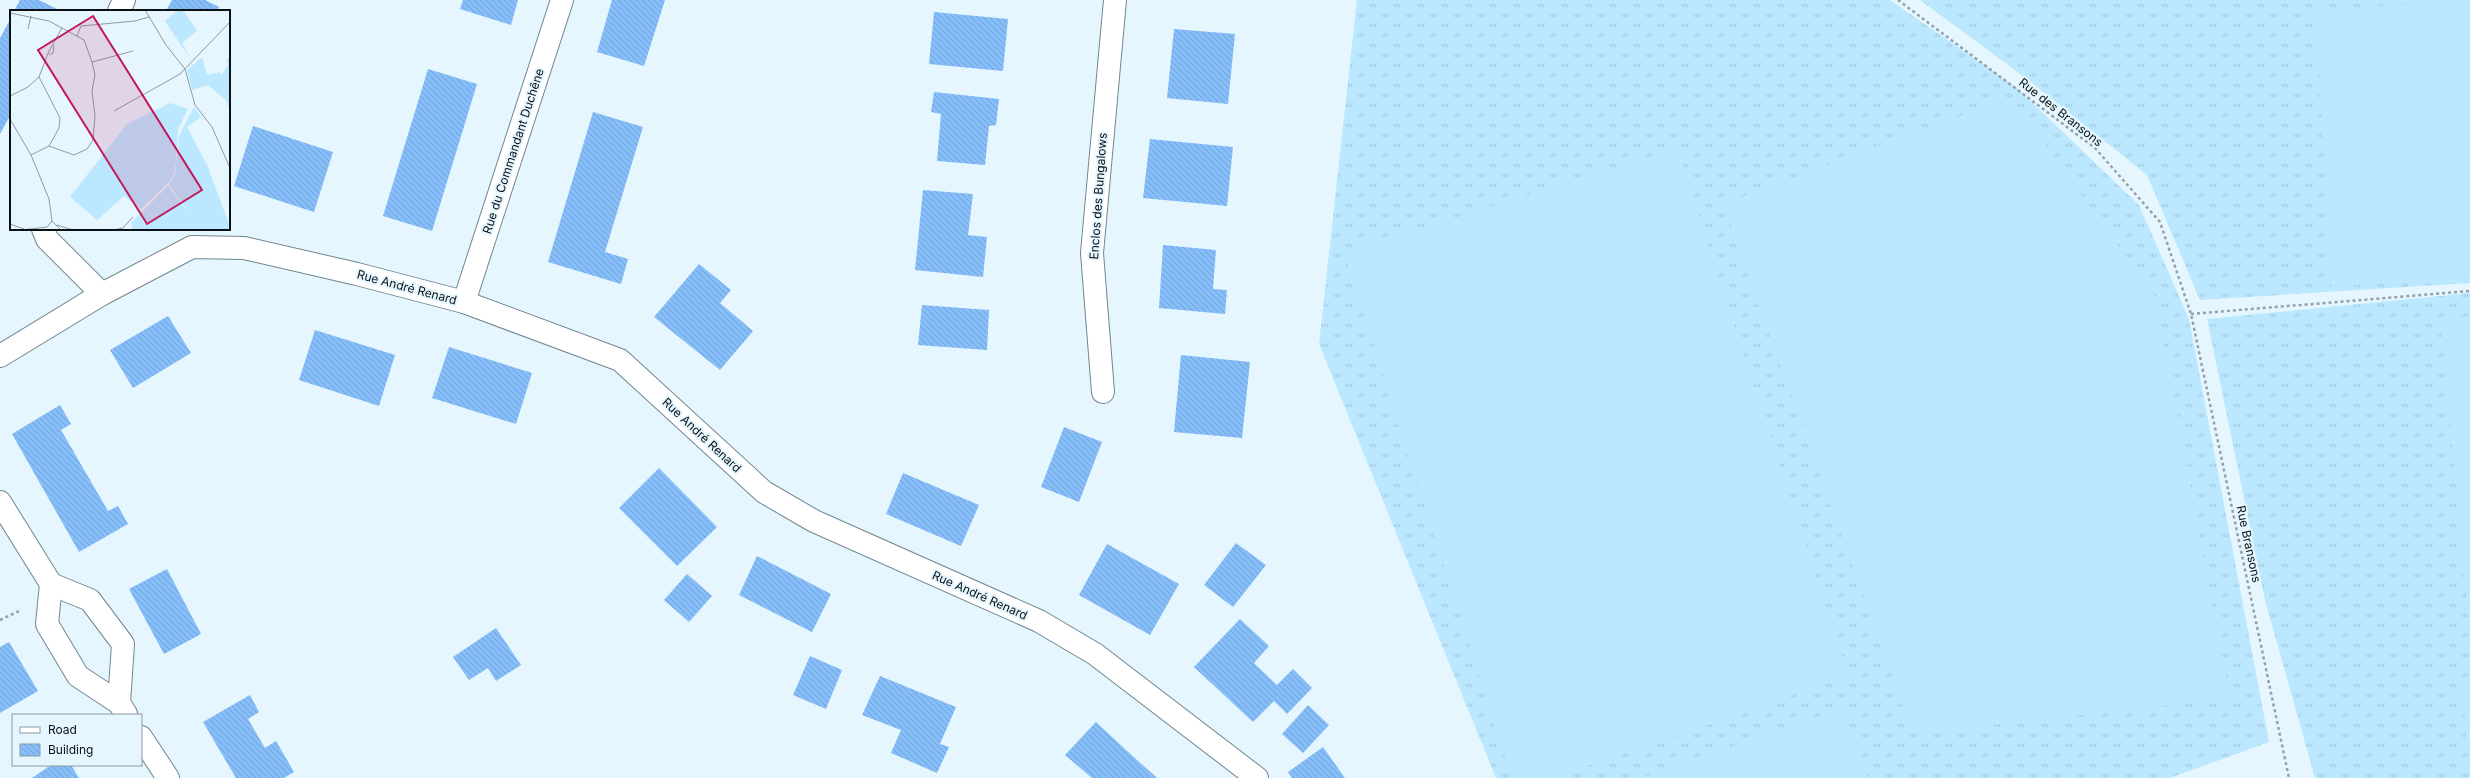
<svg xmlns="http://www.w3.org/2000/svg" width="2470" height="778" font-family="Inter,sans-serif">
	<defs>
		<pattern id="grass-tufts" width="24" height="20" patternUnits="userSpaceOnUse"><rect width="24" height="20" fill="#bce8ff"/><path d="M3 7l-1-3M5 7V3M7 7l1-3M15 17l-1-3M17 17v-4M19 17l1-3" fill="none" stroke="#a0c6da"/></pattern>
		<pattern id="building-back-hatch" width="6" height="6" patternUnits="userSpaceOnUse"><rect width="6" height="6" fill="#86bef9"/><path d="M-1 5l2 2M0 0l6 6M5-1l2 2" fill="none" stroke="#72a2d5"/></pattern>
	</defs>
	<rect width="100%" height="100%" fill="#e5f6ff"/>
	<g fill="url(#grass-tufts)">
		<path d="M 1357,0 L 1890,0 L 2017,88 L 2139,205 L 2189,319 L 2269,742 L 2170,778 L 1496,778 L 1319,344 Z"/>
		<path d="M 1920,0 L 2470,0 L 2470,283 L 2200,300 L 2147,175 L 2027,79 Z"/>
		<path d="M 2470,293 L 2470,778 L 2315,778 L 2265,600 L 2207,319 Z"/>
	</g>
	<g fill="#bce8ff">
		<path d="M 2470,1 L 2470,276 L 2331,287 L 2316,9 Z"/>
		<path d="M 2011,97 L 2155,297 L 2230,699 L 1913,733 L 1723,204 Z"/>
		<path d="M 1677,149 L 1848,676 L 1554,778 L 1512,778 L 1344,252 Z"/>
		<path d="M 2470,316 L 2470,640 L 2441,319 Z"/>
		<path d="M 2470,691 L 2470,772 L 2462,692 Z"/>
		<path d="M 1843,708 L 1867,778 L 1641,778 Z"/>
	</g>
	<g fill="url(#building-back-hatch)">
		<path d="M 20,0 L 39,0 L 61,11 L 14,11 Z"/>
		<path d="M 172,0 L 205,0 L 219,7 L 217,11 L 166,11 Z"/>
		<path d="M 463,0 L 518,0 L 511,25 L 460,9 Z"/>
		<path d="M 612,0 L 665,0 L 644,66 L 597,52 Z"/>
		<path d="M 934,12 L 1008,19 L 1003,71 L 929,64 Z"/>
		<path d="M 11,18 L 11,114 L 0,134 L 0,38 Z"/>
		<path d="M 1174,29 L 1235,34 L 1228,104 L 1167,98 Z"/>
		<path d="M 428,69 L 477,84 L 432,231 L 383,216 Z"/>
		<path d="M 934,92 L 999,99 L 996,125 L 989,126 L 985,165 L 937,161 L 941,114 L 931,112 Z"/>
		<path d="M 593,112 L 643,127 L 605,252 L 628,259 L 621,284 L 548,262 Z"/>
		<path d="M 253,126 L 333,152 L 314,212 L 234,186 Z"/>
		<path d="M 1150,139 L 1233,147 L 1227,206 L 1143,198 Z"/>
		<path d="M 923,190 L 973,194 L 968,235 L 987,237 L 983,277 L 915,270 Z"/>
		<path d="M 1163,245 L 1216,250 L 1213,289 L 1227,290 L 1225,314 L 1159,308 Z"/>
		<path d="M 699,264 L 731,290 L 720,303 L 753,331 L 720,370 L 654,317 Z"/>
		<path d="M 922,305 L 989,310 L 987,350 L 918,345 Z"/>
		<path d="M 168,316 L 191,353 L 133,388 L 110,350 Z"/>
		<path d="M 315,330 L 395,355 L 379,406 L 299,380 Z"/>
		<path d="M 449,347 L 532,373 L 516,424 L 432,398 Z"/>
		<path d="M 1181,355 L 1250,362 L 1242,438 L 1174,432 Z"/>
		<path d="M 60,405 L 71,424 L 61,430 L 108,511 L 118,506 L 128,524 L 79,552 L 12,434 Z"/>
		<path d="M 1064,427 L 1102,442 L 1079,502 L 1041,487 Z"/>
		<path d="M 659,468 L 717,527 L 677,566 L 619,508 Z"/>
		<path d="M 903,473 L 979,505 L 961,546 L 886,514 Z"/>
		<path d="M 1236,543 L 1266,565 L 1233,607 L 1204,585 Z"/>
		<path d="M 1107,544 L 1179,584 L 1150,635 L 1079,595 Z"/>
		<path d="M 757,556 L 831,594 L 812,632 L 739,595 Z"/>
		<path d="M 167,569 L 201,634 L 164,654 L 129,589 Z"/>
		<path d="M 687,574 L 712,596 L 689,622 L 664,600 Z"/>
		<path d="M 1240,619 L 1269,646 L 1254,663 L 1277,685 L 1293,669 L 1312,688 L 1287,714 L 1274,701 L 1253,722 L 1194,667 Z"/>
		<path d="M 496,628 L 521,665 L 496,681 L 488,668 L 469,680 L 453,657 Z"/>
		<path d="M 9,642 L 38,691 L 0,713 L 0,647 Z"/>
		<path d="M 810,656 L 842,670 L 826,709 L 793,695 Z"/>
		<path d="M 880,676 L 956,707 L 940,744 L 949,747 L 937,773 L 891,753 L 901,730 L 862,715 Z"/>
		<path d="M 250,695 L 259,712 L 248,719 L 265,748 L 276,741 L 294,772 L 284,778 L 236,778 L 203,722 Z"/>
		<path d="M 1308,705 L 1329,725 L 1303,753 L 1282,734 Z"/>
		<path d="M 1096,722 L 1126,750 L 1157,778 L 1092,778 L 1065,755 Z"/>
		<path d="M 1323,747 L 1345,778 L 1292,778 L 1288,772 Z"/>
		<path d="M 51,765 L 71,765 L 79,778 L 32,778 Z"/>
	</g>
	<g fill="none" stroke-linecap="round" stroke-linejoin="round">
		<defs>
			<g id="street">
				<path d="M 119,11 L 124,0"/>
				<path d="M 43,229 L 47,239 L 102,294"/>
				<path d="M 464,302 L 562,0"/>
				<path d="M 0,356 L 102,294 L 192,247 L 244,248 L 357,274 L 464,302 L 620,360 L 764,492 L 814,521 L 1039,621 L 1095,654 L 1257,778"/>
				<path d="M 1103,392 L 1092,253 L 1115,0"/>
				<path d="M 0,502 L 51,584 L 90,600 L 123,644 L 119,703"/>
				<path d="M 51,584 L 47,624 L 78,676 L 119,703 L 126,714"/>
				<path d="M 141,737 L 168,778"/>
			</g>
		</defs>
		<use href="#street" stroke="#728690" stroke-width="24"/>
		<g stroke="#94a1a8" stroke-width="2.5" stroke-dasharray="3 3" stroke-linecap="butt">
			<path d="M 1898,0 L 2095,148 L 2160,222 L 2191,314 L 2289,778"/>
			<path d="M 2191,314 L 2470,291"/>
			<path d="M 0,620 L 19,611"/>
		</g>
		<use href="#street" stroke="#fff" stroke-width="22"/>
	</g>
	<g text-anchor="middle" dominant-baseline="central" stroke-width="4" stroke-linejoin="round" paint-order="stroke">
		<g font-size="12" fill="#0a1115" stroke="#e5f6ff">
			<text transform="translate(2061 112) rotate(38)">Rue des Bransons</text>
			<text transform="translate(513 151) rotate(-72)">Rue du Commandant Duchêne</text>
			<text transform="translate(1098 196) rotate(-86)">Enclos des Bungalows</text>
			<text transform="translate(407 287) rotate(15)">Rue André Renard</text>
			<text transform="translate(702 435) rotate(43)">Rue André Renard</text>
			<text transform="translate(2249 544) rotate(78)">Rue Bransons</text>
			<text transform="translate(980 595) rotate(24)">Rue André Renard</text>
		</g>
	</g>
	<g transform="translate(10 10)">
		<rect width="220" height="220" fill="#e5f6ff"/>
		<path d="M 168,0 L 173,0 L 187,21 L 172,33 L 181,50 L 155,11 ZM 220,45 L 220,100 L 216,90 L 198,75 L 199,70 L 211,65 L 219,54 L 216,51 ZM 160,93 L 178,99 L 168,119 L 166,152 L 163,166 L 157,174 L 131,199 L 114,186 L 87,210 L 60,187 L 117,114 ZM 184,97 L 191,107 L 177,117 L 197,155 L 218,211 L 219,220 L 123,220 L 121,213 L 158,176 L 181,206 L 159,174 L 165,165 L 169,126 Z" fill="#bce8ff"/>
		<path d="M 192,47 L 197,65 L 210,62 L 211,65 L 199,70 L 198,75 L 182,80 L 177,60 Z" fill="#bce8ff"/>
		<path d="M 124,112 L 146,131 L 117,166 L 94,148 ZM 145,136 L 165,152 L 157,171 L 132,194 L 116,173 ZM 93,150 L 114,167 L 83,205 L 62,188 ZM 184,170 L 209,204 L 191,217 L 166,183 ZM 168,192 L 190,220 L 152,220 L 144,210 ZM 208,208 L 217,220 L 192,220 ZM 143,210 L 151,220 L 130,220 Z" fill="#bce8ff"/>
		<path fill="none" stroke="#8d9aa1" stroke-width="1" d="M 135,0 L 156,35 L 175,59 L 185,95 L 202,117 L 220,158M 0,3 L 39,11 L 74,30 L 82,52 L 85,65 L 82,81 L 85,106 L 83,130 L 77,139 L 64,145 L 39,136M 18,19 L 21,6M 67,26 L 71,16 L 125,11 L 139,7M 39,45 L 43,43 L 44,35M 82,52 L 123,41M 29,67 L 50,108 L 49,118 L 39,136M 0,86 L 18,77 L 29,67 L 39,41 L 52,18M 104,101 L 170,64 L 220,12M 0,109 L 21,145 L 39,189 L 42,211 L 51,220M 21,145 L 39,136M 0,214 L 14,219M 47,215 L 63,220M 11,220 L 37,217 L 42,211M 102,220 L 113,218 L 123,207"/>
		<path fill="#c2185b" fill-opacity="0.15" stroke="#c2185b" stroke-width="2" d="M 83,6 L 192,180 L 137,214 L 28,40 Z"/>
		<rect width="220" height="220" fill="none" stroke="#0a1115" stroke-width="2"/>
	</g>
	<rect x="12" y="714" width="130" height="52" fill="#e5f6ff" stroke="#8d9aa1"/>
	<rect x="20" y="727" width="20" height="6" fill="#ffffff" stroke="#8d9aa1"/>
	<text x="48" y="734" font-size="12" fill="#0a1115">Road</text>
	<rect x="20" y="744" width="20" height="12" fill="url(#building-back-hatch)" stroke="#8d9aa1"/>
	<text x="48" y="754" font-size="12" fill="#0a1115">Building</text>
</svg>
